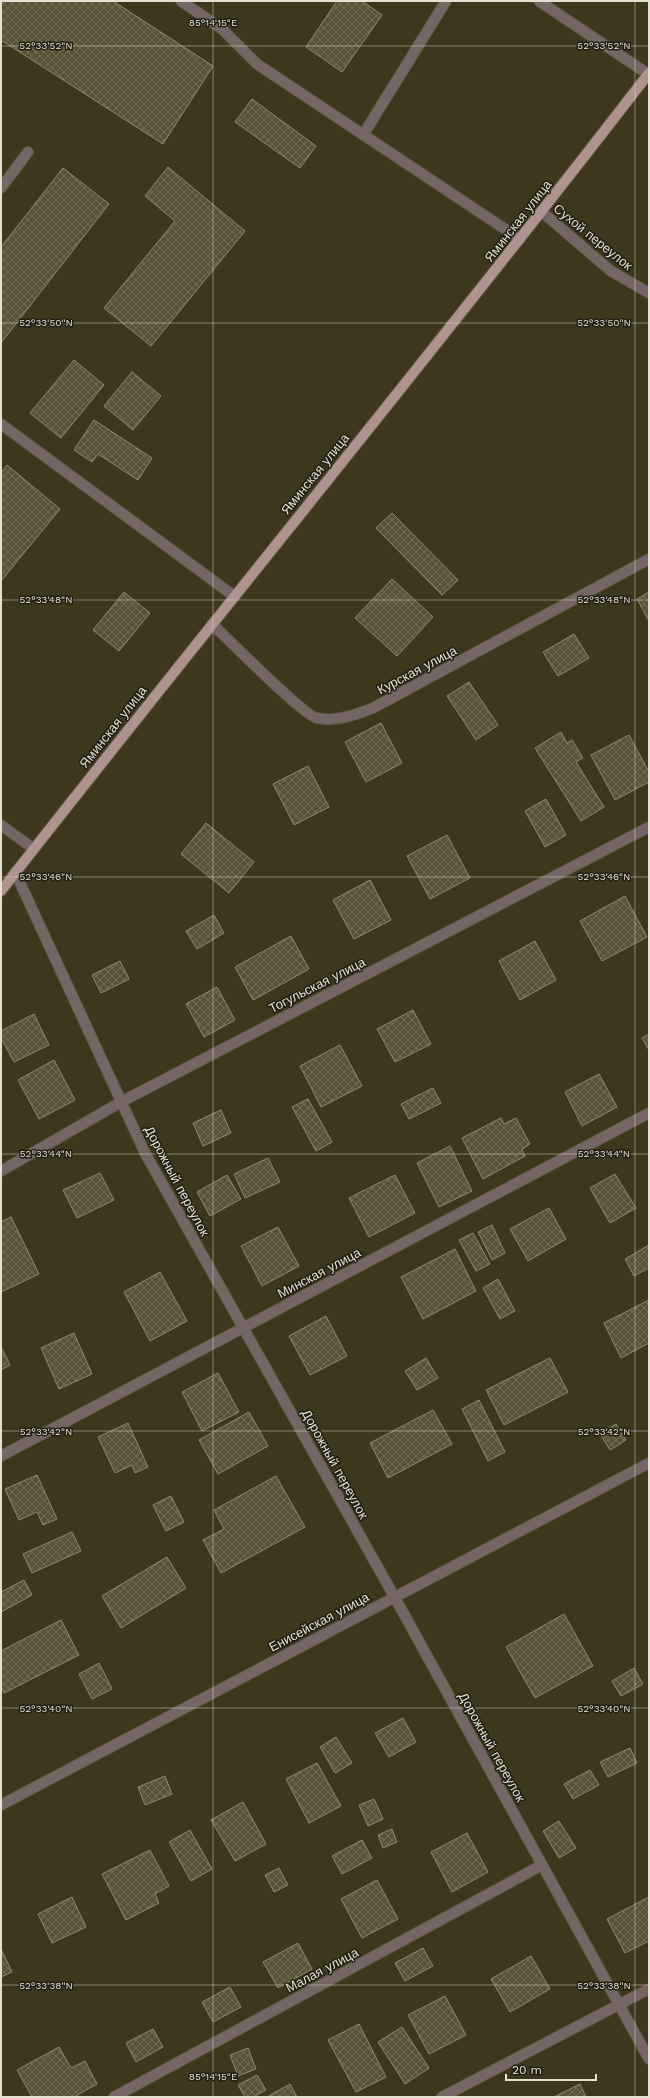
<svg xmlns="http://www.w3.org/2000/svg" width="650" height="2098" font-family="'Work Sans',sans-serif">
	<defs>
		<pattern id="building-cross-hatch" width="8" height="8" patternUnits="userSpaceOnUse"><rect width="8" height="8" fill="#5a5339"/><path d="M0 0l8 8M0 8l8-8" fill="none" stroke="#726b55"/></pattern>
	</defs>
	<rect width="100%" height="100%" fill="#3d371e"/>
	<g fill="url(#building-cross-hatch)" stroke="#91896e">
		<path d="M 1,1 L 113,1 L 213,66 L 163,144 L 1,40 Z"/>
		<path d="M 337,1 L 362,1 L 382,15 L 342,72 L 306,47 Z"/>
		<path d="M 252,99 L 316,146 L 300,168 L 235,122 Z"/>
		<path d="M 168,167 L 245,231 L 151,346 L 104,308 L 175,221 L 145,196 Z"/>
		<path d="M 63,168 L 109,204 L 1,343 L 1,247 Z"/>
		<path d="M 74,360 L 104,385 L 61,438 L 30,413 Z"/>
		<path d="M 132,372 L 161,396 L 133,430 L 104,406 Z"/>
		<path d="M 94,420 L 152,458 L 138,480 L 98,454 L 92,462 L 74,450 Z"/>
		<path d="M 7,465 L 60,509 L 1,581 L 1,473 Z"/>
		<path d="M 392,513 L 458,580 L 442,595 L 376,528 Z"/>
		<path d="M 392,579 L 433,617 L 397,656 L 355,618 Z"/>
		<path d="M 124,592 L 150,613 L 119,651 L 93,630 Z"/>
		<path d="M 649,592 L 649,621 L 637,599 Z"/>
		<path d="M 574,634 L 589,658 L 558,676 L 543,652 Z"/>
		<path d="M 469,682 L 498,725 L 476,740 L 447,696 Z"/>
		<path d="M 381,723 L 402,763 L 366,782 L 345,742 Z"/>
		<path d="M 561,732 L 567,743 L 572,740 L 583,758 L 576,762 L 604,807 L 581,821 L 535,748 Z"/>
		<path d="M 629,735 L 649,772 L 649,782 L 615,800 L 591,755 Z"/>
		<path d="M 308,766 L 329,807 L 294,825 L 273,784 Z"/>
		<path d="M 546,799 L 566,835 L 545,847 L 525,811 Z"/>
		<path d="M 206,823 L 254,862 L 229,893 L 181,854 Z"/>
		<path d="M 447,835 L 470,878 L 430,899 L 407,856 Z"/>
		<path d="M 370,880 L 391,920 L 354,939 L 333,900 Z"/>
		<path d="M 625,896 L 647,937 L 602,961 L 580,921 Z"/>
		<path d="M 214,915 L 224,933 L 197,949 L 186,931 Z"/>
		<path d="M 291,936 L 309,969 L 253,1000 L 235,967 Z"/>
		<path d="M 535,941 L 556,980 L 520,1000 L 499,961 Z"/>
		<path d="M 120,961 L 129,979 L 101,993 L 92,975 Z"/>
		<path d="M 217,987 L 235,1020 L 204,1037 L 186,1004 Z"/>
		<path d="M 413,1010 L 431,1044 L 395,1062 L 377,1029 Z"/>
		<path d="M 34,1014 L 49,1045 L 14,1062 L 1,1038 L 1,1031 Z"/>
		<path d="M 649,1034 L 649,1050 L 642,1038 Z"/>
		<path d="M 340,1045 L 362,1086 L 321,1107 L 300,1066 Z"/>
		<path d="M 54,1060 L 75,1100 L 39,1119 L 18,1080 Z"/>
		<path d="M 599,1074 L 617,1107 L 582,1126 L 565,1092 Z"/>
		<path d="M 433,1088 L 441,1103 L 409,1119 L 401,1104 Z"/>
		<path d="M 308,1099 L 332,1142 L 316,1151 L 292,1107 Z"/>
		<path d="M 221,1110 L 231,1133 L 203,1146 L 193,1123 Z"/>
		<path d="M 501,1118 L 504,1124 L 516,1118 L 530,1144 L 522,1149 L 525,1156 L 483,1179 L 462,1138 Z"/>
		<path d="M 450,1146 L 472,1191 L 439,1207 L 417,1163 Z"/>
		<path d="M 268,1158 L 280,1182 L 245,1198 L 234,1174 Z"/>
		<path d="M 100,1173 L 114,1200 L 77,1218 L 63,1190 Z"/>
		<path d="M 615,1174 L 636,1208 L 610,1223 L 590,1188 Z"/>
		<path d="M 227,1175 L 241,1199 L 210,1216 L 197,1192 Z"/>
		<path d="M 395,1175 L 415,1213 L 369,1237 L 349,1198 Z"/>
		<path d="M 549,1208 L 566,1239 L 528,1261 L 510,1229 Z"/>
		<path d="M 11,1217 L 39,1274 L 1,1292 L 1,1222 Z"/>
		<path d="M 492,1225 L 505,1253 L 492,1260 L 478,1232 Z"/>
		<path d="M 278,1227 L 299,1266 L 262,1286 L 241,1246 Z"/>
		<path d="M 473,1233 L 490,1264 L 476,1271 L 459,1240 Z"/>
		<path d="M 649,1245 L 649,1268 L 634,1276 L 625,1259 Z"/>
		<path d="M 455,1249 L 476,1291 L 423,1319 L 401,1277 Z"/>
		<path d="M 160,1272 L 187,1321 L 150,1341 L 124,1292 Z"/>
		<path d="M 498,1279 L 515,1311 L 500,1319 L 483,1288 Z"/>
		<path d="M 649,1300 L 649,1343 L 621,1358 L 604,1323 Z"/>
		<path d="M 326,1316 L 347,1356 L 310,1375 L 289,1336 Z"/>
		<path d="M 74,1333 L 92,1374 L 59,1389 L 41,1348 Z"/>
		<path d="M 1,1347 L 10,1365 L 1,1370 Z"/>
		<path d="M 426,1358 L 438,1378 L 417,1390 L 405,1371 Z"/>
		<path d="M 550,1358 L 568,1392 L 504,1425 L 486,1390 Z"/>
		<path d="M 218,1373 L 239,1412 L 202,1431 L 182,1392 Z"/>
		<path d="M 479,1400 L 505,1452 L 488,1461 L 462,1409 Z"/>
		<path d="M 433,1410 L 452,1444 L 388,1478 L 370,1443 Z"/>
		<path d="M 249,1412 L 268,1446 L 218,1474 L 199,1440 Z"/>
		<path d="M 128,1423 L 148,1467 L 135,1473 L 132,1465 L 115,1473 L 98,1437 Z"/>
		<path d="M 616,1424 L 626,1440 L 610,1450 L 600,1434 Z"/>
		<path d="M 37,1475 L 57,1519 L 43,1525 L 37,1512 L 19,1520 L 5,1489 Z"/>
		<path d="M 276,1476 L 305,1527 L 221,1573 L 203,1540 L 224,1529 L 214,1510 Z"/>
		<path d="M 171,1496 L 184,1522 L 166,1531 L 153,1505 Z"/>
		<path d="M 72,1532 L 81,1551 L 32,1573 L 23,1554 Z"/>
		<path d="M 167,1557 L 186,1588 L 121,1628 L 102,1596 Z"/>
		<path d="M 24,1580 L 32,1595 L 1,1612 L 1,1592 Z"/>
		<path d="M 564,1614 L 593,1666 L 535,1698 L 506,1647 Z"/>
		<path d="M 61,1620 L 79,1655 L 4,1693 L 1,1686 L 1,1651 Z"/>
		<path d="M 99,1663 L 112,1689 L 92,1699 L 79,1674 Z"/>
		<path d="M 634,1668 L 643,1684 L 621,1696 L 612,1681 Z"/>
		<path d="M 403,1718 L 416,1742 L 389,1757 L 375,1733 Z"/>
		<path d="M 336,1737 L 352,1763 L 335,1773 L 320,1747 Z"/>
		<path d="M 630,1748 L 637,1763 L 608,1777 L 600,1762 Z"/>
		<path d="M 317,1763 L 341,1806 L 309,1823 L 286,1779 Z"/>
		<path d="M 590,1770 L 599,1785 L 573,1799 L 564,1784 Z"/>
		<path d="M 165,1776 L 172,1794 L 145,1805 L 138,1787 Z"/>
		<path d="M 374,1799 L 383,1819 L 368,1826 L 359,1805 Z"/>
		<path d="M 243,1802 L 266,1844 L 235,1861 L 211,1820 Z"/>
		<path d="M 559,1821 L 576,1848 L 559,1858 L 543,1831 Z"/>
		<path d="M 392,1829 L 397,1842 L 383,1848 L 378,1835 Z"/>
		<path d="M 190,1830 L 212,1869 L 191,1881 L 169,1842 Z"/>
		<path d="M 467,1833 L 488,1872 L 452,1892 L 431,1852 Z"/>
		<path d="M 362,1840 L 372,1858 L 342,1874 L 332,1856 Z"/>
		<path d="M 150,1850 L 169,1886 L 155,1894 L 159,1903 L 126,1920 L 102,1874 Z"/>
		<path d="M 279,1868 L 288,1885 L 274,1892 L 265,1875 Z"/>
		<path d="M 377,1880 L 398,1919 L 362,1938 L 341,1899 Z"/>
		<path d="M 72,1897 L 86,1927 L 52,1943 L 38,1914 Z"/>
		<path d="M 649,1897 L 649,1941 L 625,1953 L 607,1919 Z"/>
		<path d="M 298,1943 L 312,1969 L 278,1988 L 263,1962 Z"/>
		<path d="M 423,1948 L 433,1966 L 405,1981 L 395,1963 Z"/>
		<path d="M 1,1949 L 12,1972 L 1,1977 Z"/>
		<path d="M 531,1956 L 550,1989 L 510,2012 L 491,1979 Z"/>
		<path d="M 230,1987 L 241,2007 L 213,2022 L 202,2002 Z"/>
		<path d="M 445,1996 L 466,2035 L 429,2054 L 408,2015 Z"/>
		<path d="M 359,2024 L 386,2077 L 356,2092 L 328,2040 Z"/>
		<path d="M 402,2027 L 429,2068 L 405,2084 L 378,2042 Z"/>
		<path d="M 153,2029 L 163,2047 L 136,2062 L 126,2043 Z"/>
		<path d="M 59,2047 L 71,2068 L 85,2061 L 97,2084 L 74,2097 L 32,2097 L 17,2070 Z"/>
		<path d="M 248,2048 L 256,2069 L 238,2076 L 230,2055 Z"/>
		<path d="M 257,2075 L 266,2090 L 253,2097 L 245,2097 L 238,2085 Z"/>
		<path d="M 290,2084 L 297,2097 L 267,2097 Z"/>
		<path d="M 580,2084 L 586,2097 L 554,2097 Z"/>
	</g>
	<g fill="none" stroke-linecap="round" stroke-linejoin="round">
		<defs>
			<g id="service">
				<path d="M 181,1 L 222,29 L 257,64 L 520,239"/>
				<path d="M 539,1 L 648,74"/>
				<path d="M 363,135 L 446,1"/>
				<path d="M 1,188 L 28,152"/>
				<path d="M 1,424 L 234,596"/>
				<path d="M 1,825 L 34,849"/>
			</g>
			<g id="minor">
				<path d="M 542,212 L 611,271 L 649,293"/>
				<path d="M 212,624 C 227,638 304,716 317,718 C 336,722 355,715 373,708 L 649,559"/>
				<path d="M 15,872 L 145,1153 L 394,1596 L 649,2059"/>
				<path d="M 1,1171 L 121,1102 L 649,827"/>
				<path d="M 1,1456 L 649,1113"/>
				<path d="M 1,1805 L 649,1463"/>
				<path d="M 114,2097 L 542,1865"/>
				<path d="M 442,2097 L 649,1989"/>
			</g>
			<path id="primary" d="M 1,891 C 215,617 437,349 649,73"/>
		</defs>
		<use href="#service" stroke="#5b553e" stroke-width="12"/>
		<use href="#minor" stroke="#5b553e" stroke-width="12"/>
		<use href="#primary" stroke="#5b553e" stroke-width="12"/>
		<use href="#service" stroke="#746665" stroke-width="10"/>
		<use href="#minor" stroke="#746665" stroke-width="10"/>
		<use href="#primary" stroke="#af9391" stroke-width="10"/>
	</g>
	<path fill="none" stroke="#e4e0d2" stroke-width="1" stroke-opacity="0.45" d="M 213,1 L 213,2097M 635,1 L 635,2097M 1,46 L 649,46M 1,323 L 649,323M 1,600 L 649,600M 1,877 L 649,877M 1,1154 L 649,1154M 1,1431 L 649,1431M 1,1708 L 649,1708M 1,1985 L 649,1985"/>
	<g text-anchor="middle" dominant-baseline="central" stroke-width="3" stroke-linejoin="round" paint-order="stroke">
		<g font-size="13" fill="#e4e0d2" stroke="#211e13">
			<text transform="translate(518 221) rotate(-52)">Яминская улица</text>
			<text transform="translate(593 237) rotate(39)">Сухой переулок</text>
			<text transform="translate(315 474) rotate(-51)">Яминская улица</text>
			<text transform="translate(417 670) rotate(-28)">Курская улица</text>
			<text transform="translate(113 727) rotate(-52)">Яминская улица</text>
			<text transform="translate(317 985) rotate(-27)">Тогульская улица</text>
			<text transform="translate(177 1181) rotate(62)">Дорожный переулок</text>
			<text transform="translate(319 1273) rotate(-28)">Минская улица</text>
			<text transform="translate(335 1464) rotate(61)">Дорожный переулок</text>
			<text transform="translate(319 1622) rotate(-28)">Енисейская улица</text>
			<text transform="translate(492 1747) rotate(61)">Дорожный переулок</text>
			<text transform="translate(322 1970) rotate(-28)">Малая улица</text>
		</g>
	</g>
	<g font-size="10" text-anchor="middle" fill="#e4e0d2" stroke="#211e13" stroke-width="3" stroke-linejoin="round" paint-order="stroke">
		<text x="213" y="26">85°14'15"E</text>
		<text x="46" y="49">52°33'52"N</text>
		<text x="604" y="49">52°33'52"N</text>
		<text x="46" y="326">52°33'50"N</text>
		<text x="604" y="326">52°33'50"N</text>
		<text x="46" y="603">52°33'48"N</text>
		<text x="604" y="603">52°33'48"N</text>
		<text x="46" y="880">52°33'46"N</text>
		<text x="604" y="880">52°33'46"N</text>
		<text x="46" y="1157">52°33'44"N</text>
		<text x="604" y="1157">52°33'44"N</text>
		<text x="46" y="1435">52°33'42"N</text>
		<text x="604" y="1435">52°33'42"N</text>
		<text x="46" y="1712">52°33'40"N</text>
		<text x="604" y="1712">52°33'40"N</text>
		<text x="46" y="1989">52°33'38"N</text>
		<text x="604" y="1989">52°33'38"N</text>
		<text x="213" y="2080">85°14'15"E</text>
	</g>
	<rect width="650" height="2098" fill="none" stroke="#e4e0d2" stroke-width="4"/>
	<path d="M506 2074v6h90v-6" fill="none" stroke="#e4e0d2" stroke-width="2"/>
	<text x="512" y="2074" font-size="12" fill="#e4e0d2" stroke="#211e13" stroke-width="3" paint-order="stroke">20 m</text>
</svg>
